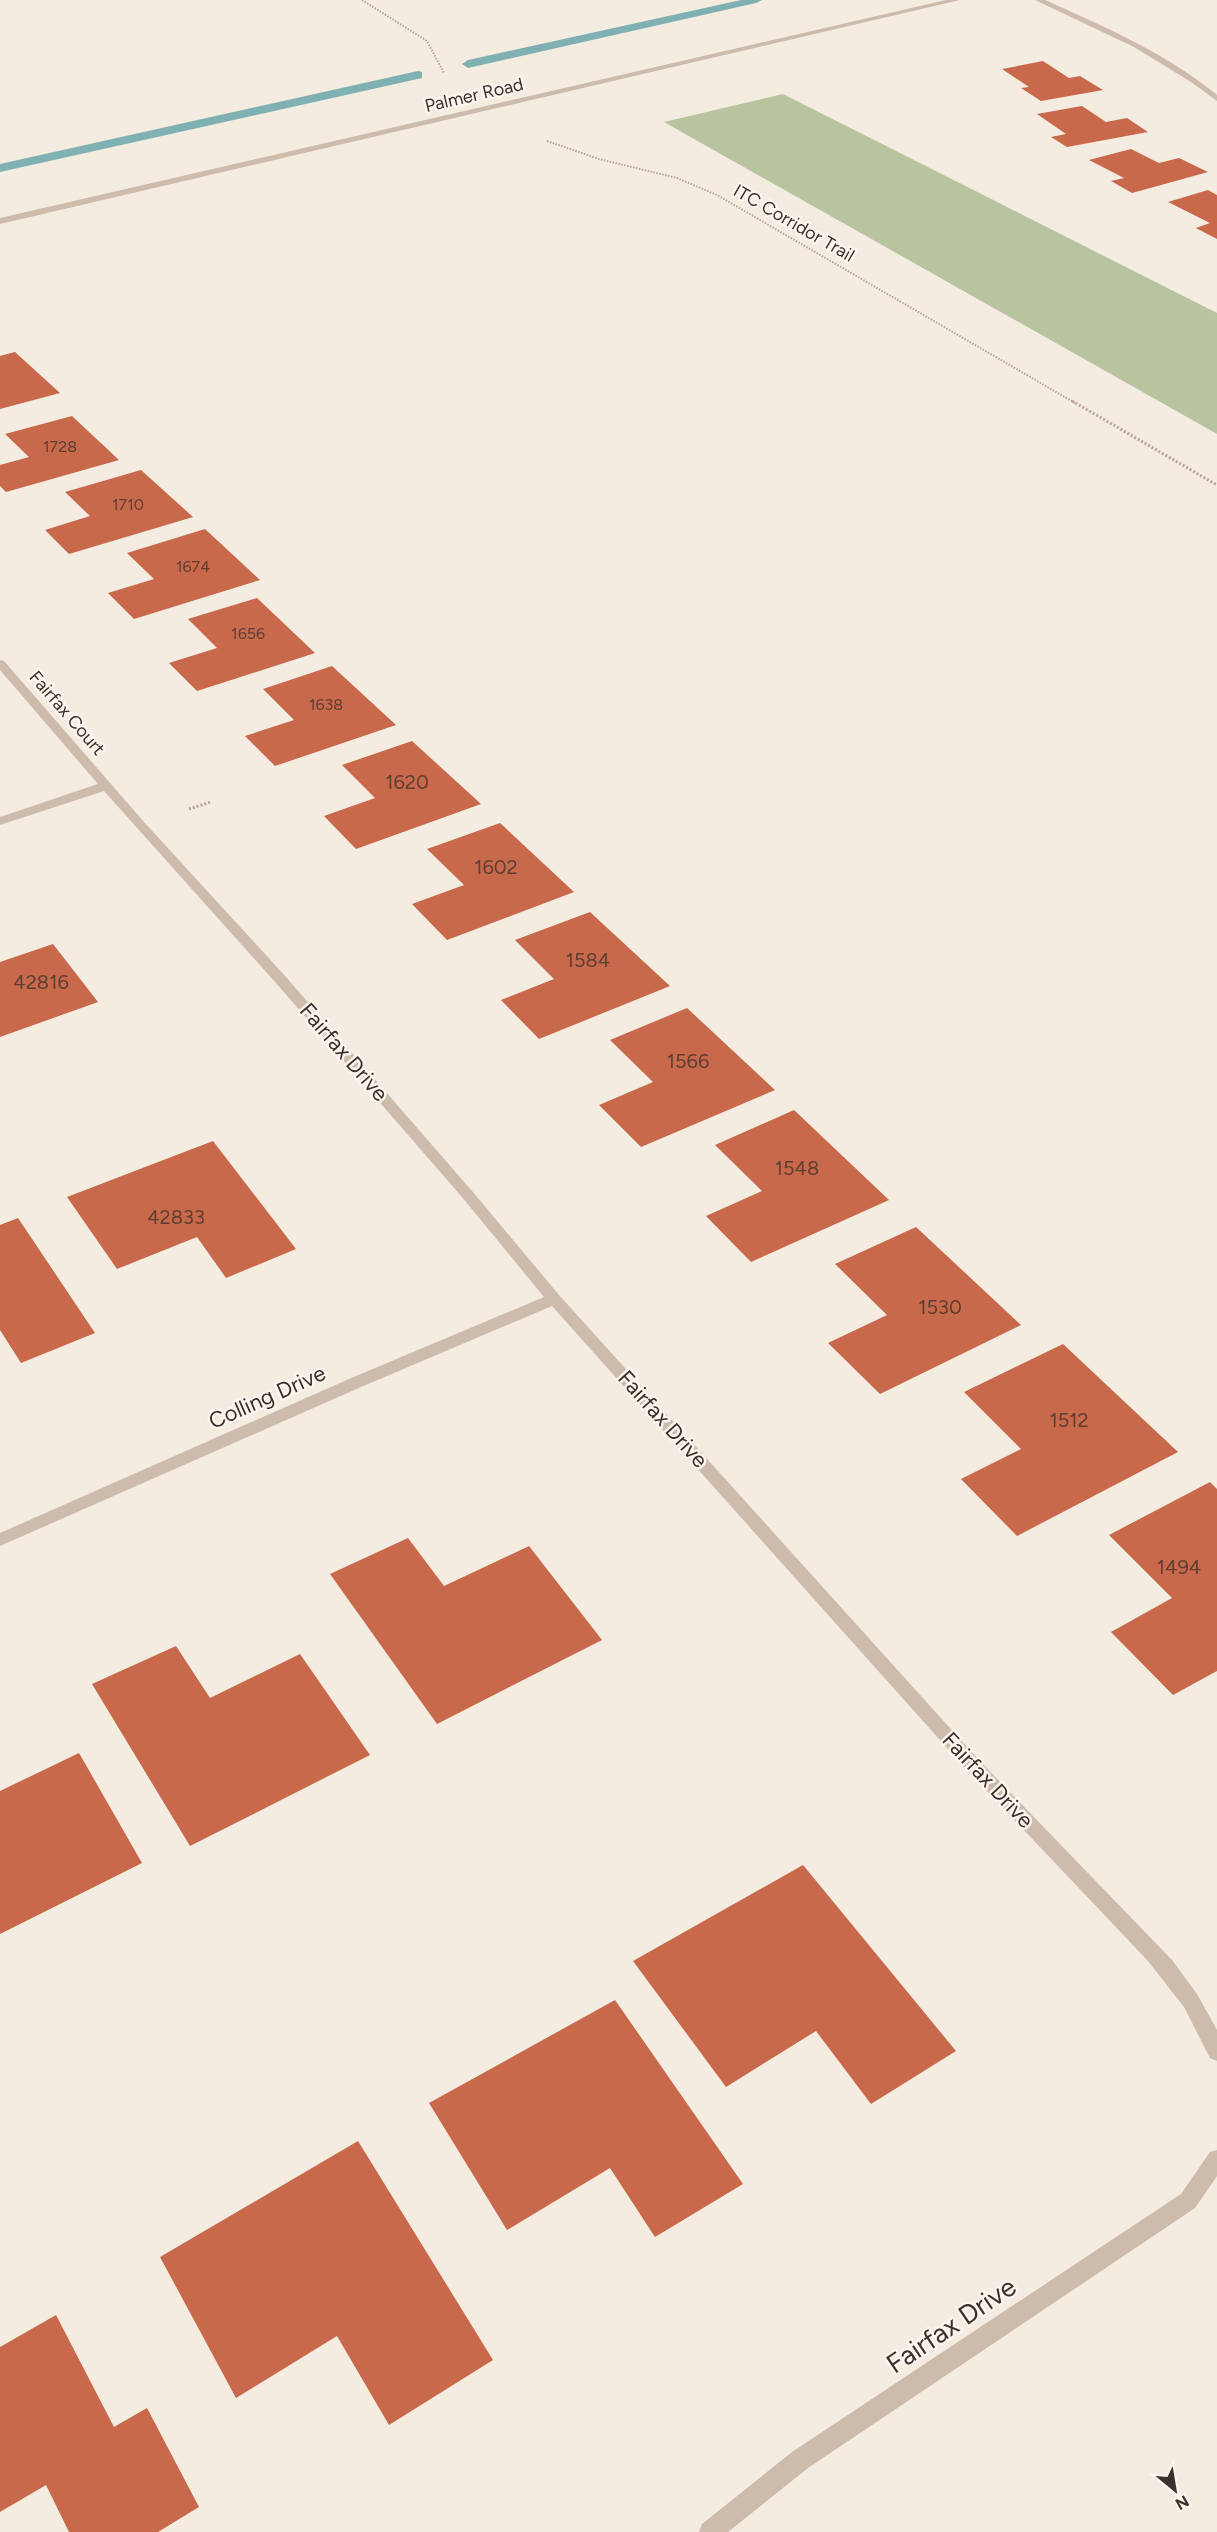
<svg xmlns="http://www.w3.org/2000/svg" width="1217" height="2532" font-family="Figtree,sans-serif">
	<rect width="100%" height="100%" fill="#f4ebe1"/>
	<path fill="#b8c4a0" d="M 783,94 L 1217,313 L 1217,434 L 664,122 Z"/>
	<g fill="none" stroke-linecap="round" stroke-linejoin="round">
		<g fill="#7fb0b2" fill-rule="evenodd">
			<path d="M 741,0 L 762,0 L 756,3 L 468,68 L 462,64 L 468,60 Z"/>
			<path d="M 418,71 L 422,72 L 422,78 L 0,172 L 0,164 Z"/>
		</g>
	</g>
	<g fill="#c8694b">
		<path d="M 1043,61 L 1069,78 L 1080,76 L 1103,90 L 1041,101 L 1021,88 L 1029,87 L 1002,69 Z"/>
		<path d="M 1082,106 L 1106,122 L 1127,118 L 1148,132 L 1067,147 L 1051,137 L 1066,134 L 1037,114 Z"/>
		<path d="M 1131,149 L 1159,163 L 1179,158 L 1208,172 L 1132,193 L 1111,181 L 1124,178 L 1089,160 Z"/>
		<path d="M 1208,190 L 1217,195 L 1217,239 L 1196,228 L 1210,223 L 1168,202 Z"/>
		<path d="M 15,352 L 60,393 L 0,409 L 0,356 Z"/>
		<path d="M 72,416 L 119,460 L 6,492 L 0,486 L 0,465 L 29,457 L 5,434 Z"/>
		<path d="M 141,470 L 193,517 L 69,554 L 45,530 L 90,516 L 65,492 Z"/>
		<path d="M 205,529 L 260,580 L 134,619 L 108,593 L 154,579 L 127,553 Z"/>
		<path d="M 257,598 L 315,653 L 197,691 L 169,663 L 217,648 L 188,619 Z"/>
		<path d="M 332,666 L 396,725 L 275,766 L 245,736 L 294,720 L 263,689 Z"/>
		<path d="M 412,741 L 481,804 L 356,849 L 324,816 L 375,798 L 342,765 Z"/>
		<path d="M 500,823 L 574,892 L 447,940 L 412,904 L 464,885 L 427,849 Z"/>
		<path d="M 590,912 L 670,986 L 539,1039 L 501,1000 L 554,979 L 515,940 Z"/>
		<path d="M 53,944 L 98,1002 L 0,1037 L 0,962 Z"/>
		<path d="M 687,1008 L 775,1090 L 641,1147 L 599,1105 L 653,1082 L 610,1040 Z"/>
		<path d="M 794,1110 L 889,1200 L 751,1262 L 706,1216 L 762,1191 L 715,1145 Z"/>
		<path d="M 213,1141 L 296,1249 L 226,1278 L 197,1237 L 117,1269 L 67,1197 Z"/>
		<path d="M 18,1218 L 95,1333 L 21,1363 L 0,1330 L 0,1225 Z"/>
		<path d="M 916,1227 L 1021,1325 L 880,1394 L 828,1343 L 887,1315 L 835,1264 Z"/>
		<path d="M 1063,1344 L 1178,1452 L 1017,1536 L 961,1479 L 1021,1449 L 964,1392 Z"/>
		<path d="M 1210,1482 L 1217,1489 L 1217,1671 L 1173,1695 L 1111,1632 L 1172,1598 L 1109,1535 Z"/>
		<path d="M 408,1538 L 444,1586 L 529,1546 L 602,1640 L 437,1724 L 330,1574 Z"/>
		<path d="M 176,1646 L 210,1698 L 300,1654 L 370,1755 L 190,1846 L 92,1684 Z"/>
		<path d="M 79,1753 L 142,1863 L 0,1934 L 0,1791 Z"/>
		<path d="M 803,1865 L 956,2051 L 871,2104 L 816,2031 L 726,2087 L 633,1961 Z"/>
		<path d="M 615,2000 L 743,2184 L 655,2237 L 610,2168 L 507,2230 L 429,2103 Z"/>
		<path d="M 358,2141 L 493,2360 L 389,2425 L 337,2336 L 236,2398 L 160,2257 Z"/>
		<path d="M 56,2315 L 114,2427 L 147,2408 L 199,2507 L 158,2532 L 69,2532 L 46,2485 L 0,2512 L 0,2347 Z"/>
	</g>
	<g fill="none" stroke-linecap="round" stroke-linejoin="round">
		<g stroke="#b9a596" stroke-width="2" stroke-dasharray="1.5 1.5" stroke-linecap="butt">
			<path d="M 362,0 L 427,41 L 444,73"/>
			<path d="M 547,141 L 599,159 L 677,178 L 717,195 L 1075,403"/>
		</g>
		<g stroke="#b9a596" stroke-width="3" stroke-dasharray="2 2" stroke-linecap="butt">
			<path d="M 1072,401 L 1217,485"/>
			<path d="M 189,809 L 211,802"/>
		</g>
		<g fill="#cdbbac" fill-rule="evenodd">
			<path d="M 1035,0 L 1045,0 C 1105,27 1166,53 1217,95 L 1217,101 L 1191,82 L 1134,47 Z"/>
			<path d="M 0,660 L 4,661 L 144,822 L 286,977 L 472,1191 L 559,1295 L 977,1758 L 1172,1960 L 1197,1994 L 1217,2030 L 1217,2061 L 1210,2058 L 1184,2007 L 1148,1961 L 965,1768 L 552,1306 L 361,1387 L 0,1546 L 0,1533 L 349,1379 L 544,1297 L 462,1197 L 276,983 L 104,791 L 0,825 L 0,817 L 98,784 L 0,670 Z"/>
			<path d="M 1217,2150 L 1217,2176 L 1195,2208 L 808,2468 L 728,2532 L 699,2532 L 702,2524 L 792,2452 L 1181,2194 L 1210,2152 Z"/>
		</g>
		<path fill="#cdbbac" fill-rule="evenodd" d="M 946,0 L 960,0 L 0,224 L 0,218 Z"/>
	</g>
	<g text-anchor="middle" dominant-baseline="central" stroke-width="5" stroke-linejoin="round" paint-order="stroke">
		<g font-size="16" fill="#5e3e33">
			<text x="60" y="446">1728</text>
			<text x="128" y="504">1710</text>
			<text x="193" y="566">1674</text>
			<text x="248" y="633">1656</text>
			<text x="326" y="704">1638</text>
		</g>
		<g font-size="18" fill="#3b302b" stroke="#fbf5ee">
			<text transform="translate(474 95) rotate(-13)">Palmer Road</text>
			<text transform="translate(794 223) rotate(30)">ITC Corridor Trail</text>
			<text transform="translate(67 713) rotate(49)">Fairfax Court</text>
		</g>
		<g font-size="20" fill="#5e3e33">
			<text x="407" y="782">1620</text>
			<text x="496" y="867">1602</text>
			<text x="588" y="960">1584</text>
			<text x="41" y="982">42816</text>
			<text x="688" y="1061">1566</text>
			<text x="797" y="1168">1548</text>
			<text x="176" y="1217">42833</text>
			<text x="940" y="1307">1530</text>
			<text x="1069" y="1420">1512</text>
			<text x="1179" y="1567">1494</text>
		</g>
		<g font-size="22" fill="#3b302b" stroke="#fbf5ee">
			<text transform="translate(344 1052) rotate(49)">Fairfax Drive</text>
			<text transform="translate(267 1397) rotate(-24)">Colling Drive</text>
			<text transform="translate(663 1419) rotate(48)">Fairfax Drive</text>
			<text transform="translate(988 1780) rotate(47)">Fairfax Drive</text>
		</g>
		<g font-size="27" fill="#3b302b" stroke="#fbf5ee">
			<text transform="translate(951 2325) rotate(-34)">Fairfax Drive</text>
		</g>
	</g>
	<g transform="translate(1175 2490) rotate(150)" stroke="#fbf5ee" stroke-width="4.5" paint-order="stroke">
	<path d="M0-4.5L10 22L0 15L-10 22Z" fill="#3b302b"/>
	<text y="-9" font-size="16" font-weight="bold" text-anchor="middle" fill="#3b302b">N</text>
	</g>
</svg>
